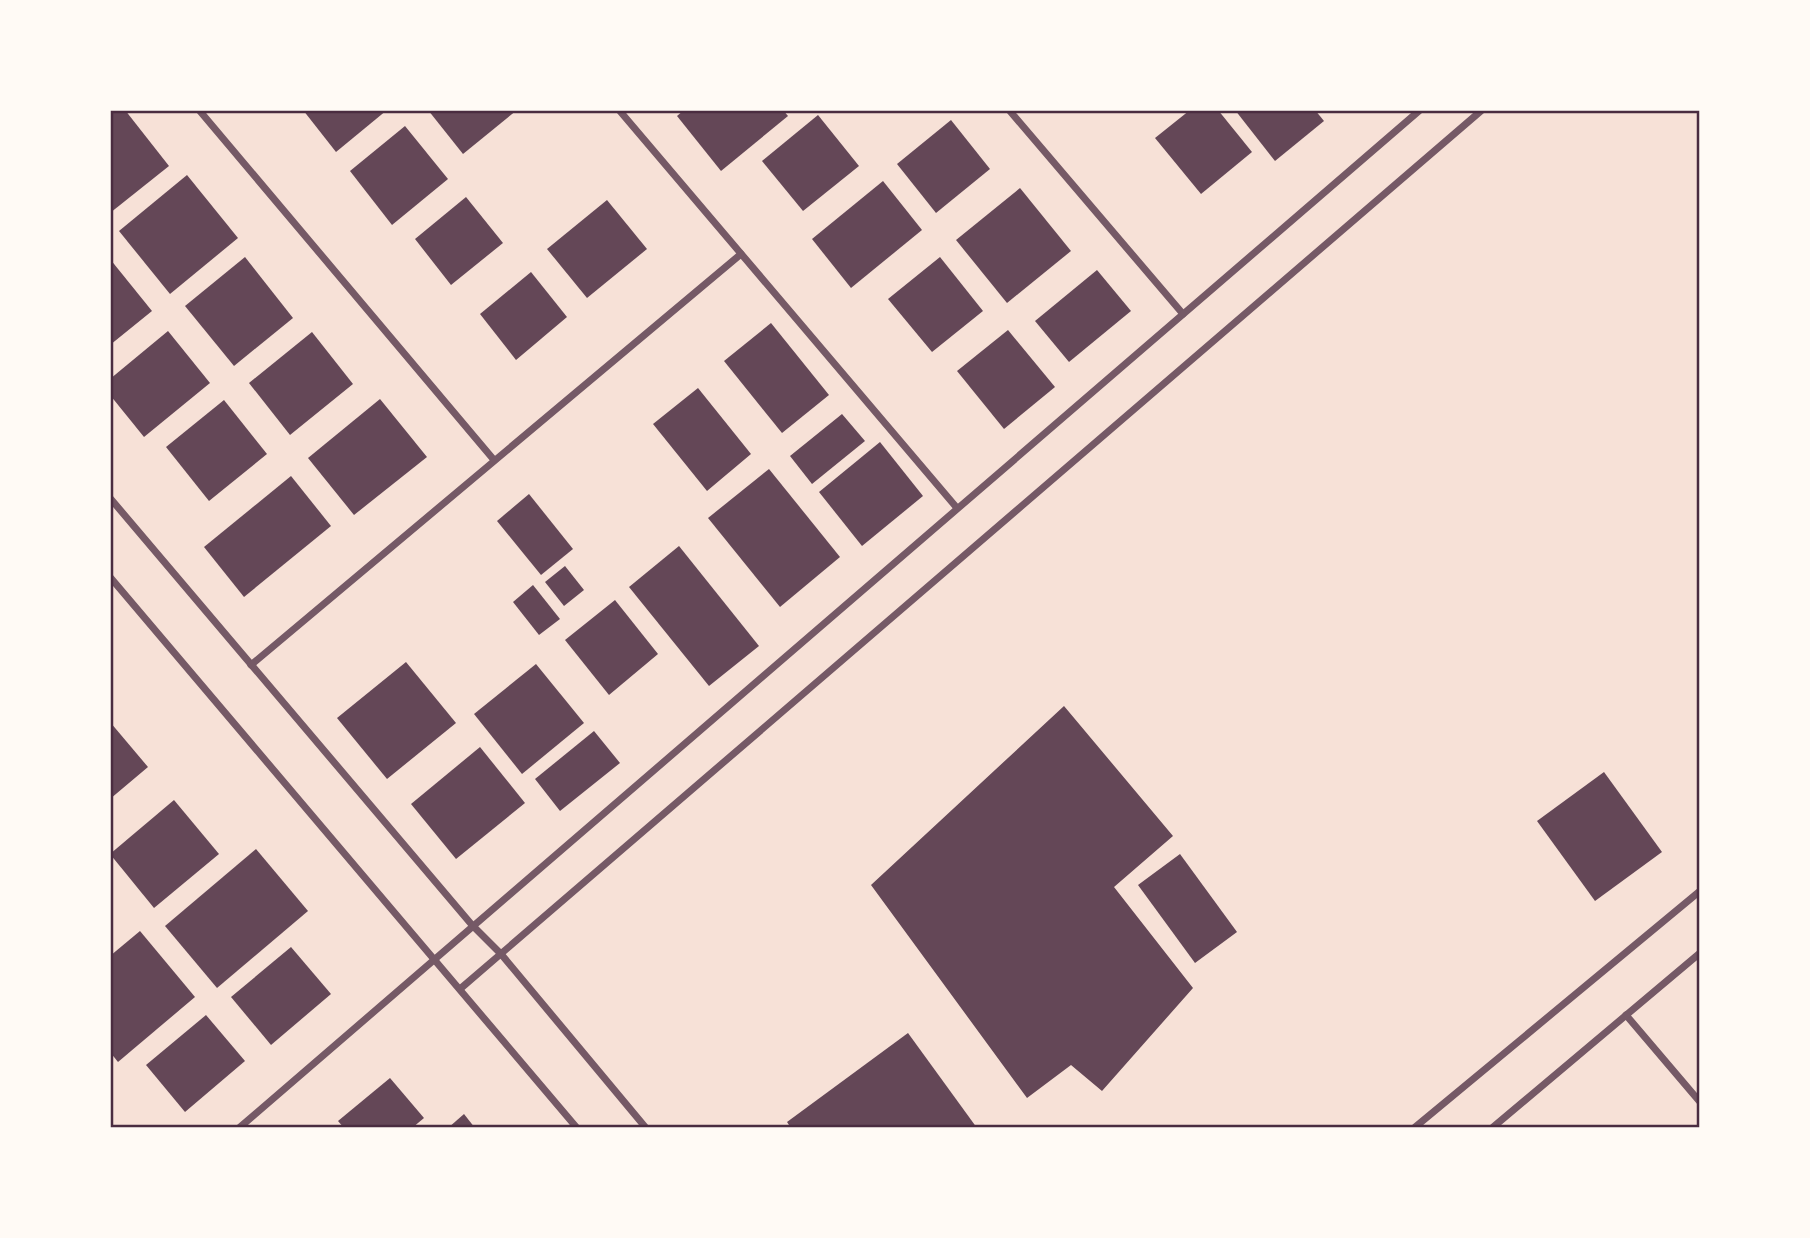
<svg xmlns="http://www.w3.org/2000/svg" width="1810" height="1238" font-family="Roboto,sans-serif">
	<rect width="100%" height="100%" fill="#f7e1d7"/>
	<g fill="#644757">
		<path d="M 112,110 L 125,110 L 169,166 L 110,213 Z"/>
		<path d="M 303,110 L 387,110 L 336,152 Z"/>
		<path d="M 428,110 L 517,110 L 463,154 Z"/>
		<path d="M 684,110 L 783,110 L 788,116 L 721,171 L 677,116 Z"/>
		<path d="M 1190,110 L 1218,110 L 1252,152 L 1201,194 L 1155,138 Z"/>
		<path d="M 1235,110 L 1315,110 L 1324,121 L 1275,161 Z"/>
		<path d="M 818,115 L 859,166 L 803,211 L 762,161 Z"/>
		<path d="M 951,120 L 990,169 L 936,213 L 897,164 Z"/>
		<path d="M 405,126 L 448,179 L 392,225 L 350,171 Z"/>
		<path d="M 187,175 L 238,238 L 170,294 L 119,231 Z"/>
		<path d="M 883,181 L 922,230 L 851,288 L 812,239 Z"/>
		<path d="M 1020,188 L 1071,251 L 1007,303 L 956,240 Z"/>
		<path d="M 466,197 L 503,243 L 451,285 L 415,239 Z"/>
		<path d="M 607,200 L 647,249 L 587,298 L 547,249 Z"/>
		<path d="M 245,257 L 293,318 L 234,366 L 185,306 Z"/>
		<path d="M 940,257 L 983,311 L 932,352 L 888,299 Z"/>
		<path d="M 110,259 L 152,311 L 110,345 Z"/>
		<path d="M 1097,270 L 1131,311 L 1069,362 L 1035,321 Z"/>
		<path d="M 531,272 L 567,317 L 516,360 L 480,314 Z"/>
		<path d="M 771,323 L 829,395 L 782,433 L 724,361 Z"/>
		<path d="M 1008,330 L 1055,387 L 1004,429 L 957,371 Z"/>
		<path d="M 168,331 L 210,383 L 144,437 L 110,395 L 110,379 Z"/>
		<path d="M 312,332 L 353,384 L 290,435 L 249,383 Z"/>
		<path d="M 698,388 L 751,454 L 707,491 L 653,424 Z"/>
		<path d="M 380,399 L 427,457 L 354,515 L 308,458 Z"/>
		<path d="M 224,400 L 267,454 L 209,501 L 166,447 Z"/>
		<path d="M 842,414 L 865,441 L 812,484 L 790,456 Z"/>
		<path d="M 880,442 L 923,496 L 862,546 L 819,492 Z"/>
		<path d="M 769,469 L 840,557 L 780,607 L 708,518 Z"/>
		<path d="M 291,476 L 331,526 L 244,597 L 204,547 Z"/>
		<path d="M 529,494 L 573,549 L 541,575 L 497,521 Z"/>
		<path d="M 679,546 L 759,646 L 709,686 L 629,587 Z"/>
		<path d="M 565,566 L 584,590 L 564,606 L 545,582 Z"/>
		<path d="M 533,585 L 560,619 L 539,635 L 513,602 Z"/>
		<path d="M 615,600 L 658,654 L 609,695 L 565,640 Z"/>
		<path d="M 406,662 L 456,723 L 387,779 L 337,718 Z"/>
		<path d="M 536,664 L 584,723 L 522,774 L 474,714 Z"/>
		<path d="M 1064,706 L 1173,836 L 1114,887 L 1193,988 L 1102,1091 L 1071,1065 L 1027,1098 L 871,885 Z"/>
		<path d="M 110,722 L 148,767 L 110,799 Z"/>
		<path d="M 594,731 L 620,763 L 560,811 L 535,779 Z"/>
		<path d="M 480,747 L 525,803 L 456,859 L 411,804 Z"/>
		<path d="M 1604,772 L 1662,852 L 1595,901 L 1537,821 Z"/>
		<path d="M 174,800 L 219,854 L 154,908 L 110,854 Z"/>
		<path d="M 256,849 L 308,911 L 217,988 L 165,926 Z"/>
		<path d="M 1180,854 L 1237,932 L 1195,963 L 1138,885 Z"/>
		<path d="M 140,931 L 195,997 L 118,1062 L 110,1052 L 110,956 Z"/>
		<path d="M 291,947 L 331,994 L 271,1045 L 231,997 Z"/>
		<path d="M 206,1015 L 245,1061 L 185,1112 L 146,1065 Z"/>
		<path d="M 908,1033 L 977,1128 L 791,1128 L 787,1122 Z"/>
		<path d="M 390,1078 L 424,1118 L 412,1128 L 344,1128 L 338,1121 Z"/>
		<path d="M 464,1114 L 475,1128 L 448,1128 Z"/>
	</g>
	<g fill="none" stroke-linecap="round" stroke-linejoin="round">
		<g stroke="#755966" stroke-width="7">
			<path d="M 199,110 L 494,460"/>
			<path d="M 619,110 L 957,508"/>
			<path d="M 1009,110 L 1183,314"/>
			<path d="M 110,498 L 472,925 L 501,954 L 646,1128"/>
			<path d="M 110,577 L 577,1128"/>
			<path d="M 251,665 L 741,254"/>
			<path d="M 460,989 L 1482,110"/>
			<path d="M 1626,1015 L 1700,1102"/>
			<path d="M 239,1128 L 1420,110"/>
			<path d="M 1414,1128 L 1700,891"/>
			<path d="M 1492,1128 L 1700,953"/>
		</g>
	</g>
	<rect width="1810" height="1238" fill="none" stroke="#fffaf5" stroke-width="224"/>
	<rect x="112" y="112" width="1586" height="1014" fill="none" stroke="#4a2c40" stroke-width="2.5"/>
</svg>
